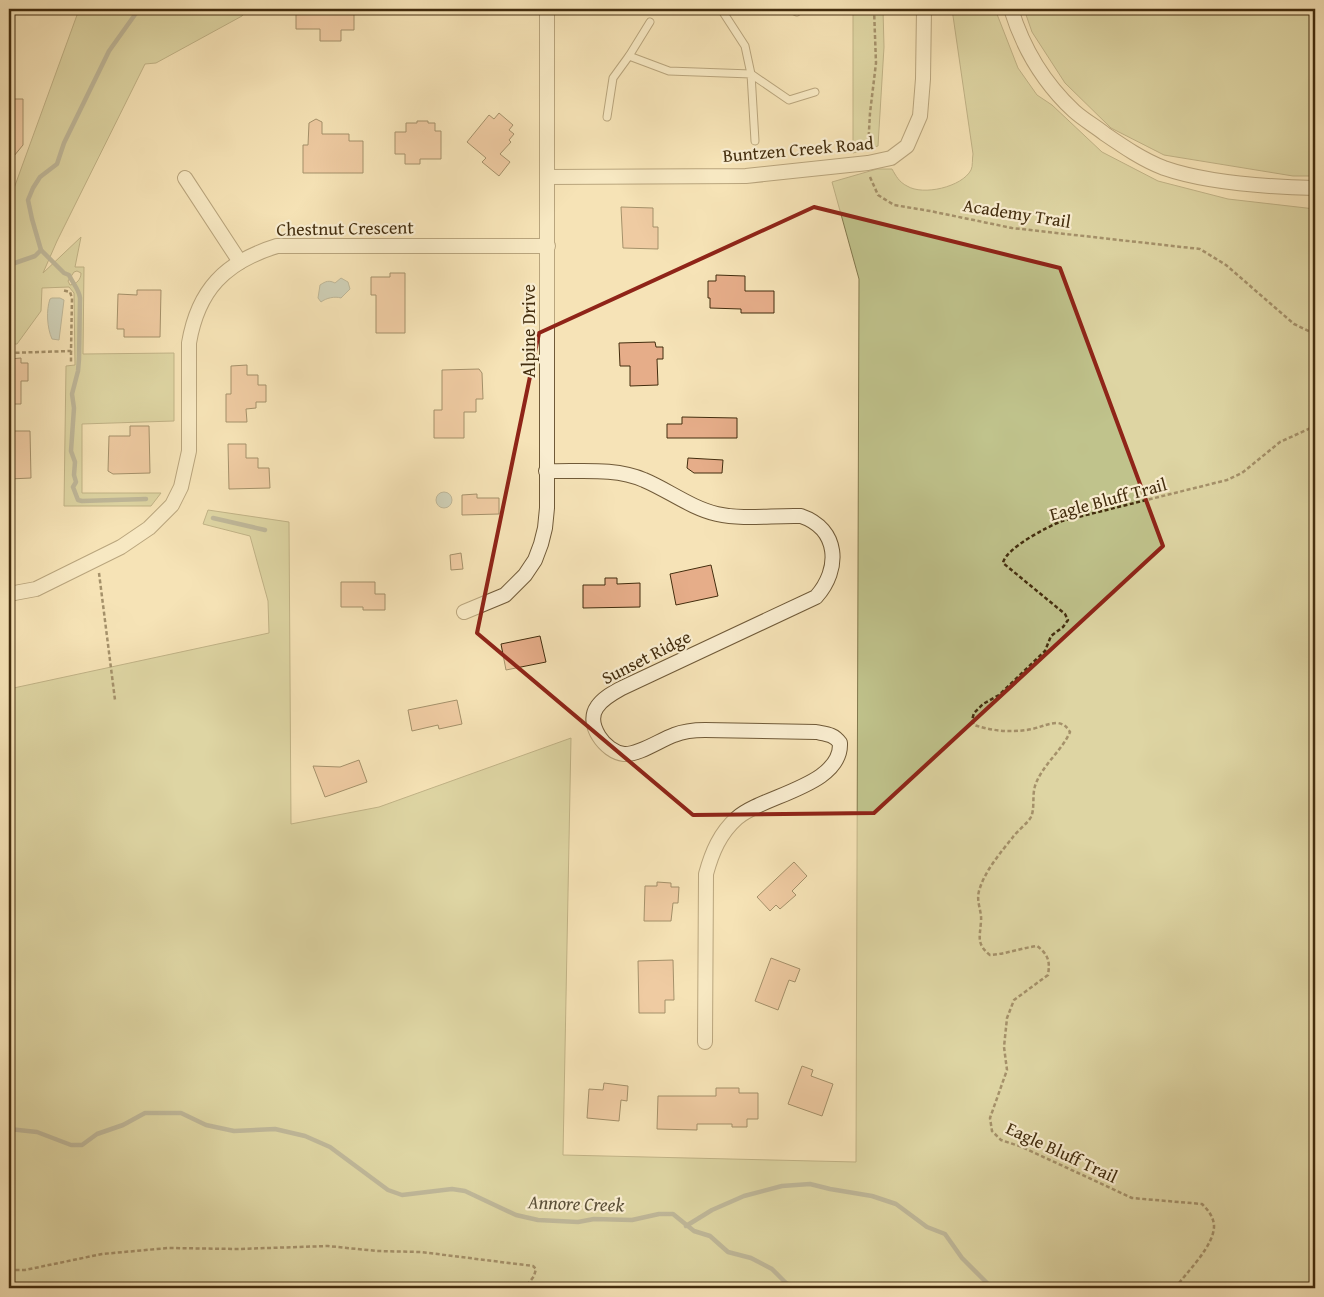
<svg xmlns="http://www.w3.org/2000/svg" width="1324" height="1297" font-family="'Gentium Book Plus',serif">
	<rect width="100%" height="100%" fill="#f6e3b7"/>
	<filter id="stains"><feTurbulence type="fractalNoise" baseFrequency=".004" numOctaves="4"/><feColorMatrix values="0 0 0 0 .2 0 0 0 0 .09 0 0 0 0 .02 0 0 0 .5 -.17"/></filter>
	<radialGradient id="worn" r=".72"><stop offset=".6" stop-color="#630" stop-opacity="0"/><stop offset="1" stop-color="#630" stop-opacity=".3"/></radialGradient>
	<g fill="#c0c38c" stroke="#82784d" fill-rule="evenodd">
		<path d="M 81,9 L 248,9 L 242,16 L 156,63 L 145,64 L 57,241 L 43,273 L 81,237 L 75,267 L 84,267 L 83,354 L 174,353 L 174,421 L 82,424 L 82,493 L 161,493 L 151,506 L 64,506 L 66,366 L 75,365 L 74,293 L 69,287 L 42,288 L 41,311 L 17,344 L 9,344 L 9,202 L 77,15 ZM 77,271 L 81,273 C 81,279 77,284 70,285 L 68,281 L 74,272 Z"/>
		<path d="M 853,9 L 883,9 L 884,47 L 878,146 L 853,153 Z"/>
		<path d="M 952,9 L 995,9 L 1018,68 L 1037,95 L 1052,105 L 1102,152 L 1158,181 L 1228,199 L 1315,209 L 1315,1288 L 9,1288 L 9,689 L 269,633 L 268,601 L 250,536 L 203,524 L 208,510 L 289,522 L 291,824 L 379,807 L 571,738 L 563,1155 L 856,1162 L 859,279 L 832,182 L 877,169 L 892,169 C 896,176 899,182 907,186 C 923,196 962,187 971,170 C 973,166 972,159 973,154 Z"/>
		<path d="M 1024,9 L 1315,9 L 1315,176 L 1293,176 L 1164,155 L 1111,128 L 1065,83 L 1032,32 Z"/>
	</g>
	<g fill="#a3bbba" stroke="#7d8275">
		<path d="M 341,278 L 348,282 L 350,289 L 341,298 C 335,296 326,298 321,302 L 318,298 L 320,285 C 326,281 329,280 335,283 Z"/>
		<path d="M 52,298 L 60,298 L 64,300 L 59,340 L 52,339 C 47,328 46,310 50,299 Z"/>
		<circle cx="444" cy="500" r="8"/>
	</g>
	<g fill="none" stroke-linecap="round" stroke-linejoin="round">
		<g stroke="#7d8275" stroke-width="4.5">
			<path d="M 41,250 L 64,273 L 69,275 C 73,284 79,289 80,298 L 79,359 L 78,371 L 72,394 L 74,408 L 71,451 L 75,462 L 74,475 L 76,482 L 73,487 L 78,500 L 82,501 L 146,499"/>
			<path d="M 9,265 L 35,256 L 41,250 L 32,219 L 28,200 L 33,188 L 40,177 L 57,164 L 64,143 L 109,51 L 139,9"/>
			<path d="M 213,518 L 265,530"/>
			<path d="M 9,1129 L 37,1132 L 71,1145 L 82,1145 L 97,1134 L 123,1125 L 145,1113 L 181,1113 L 206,1125 L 234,1131 L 275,1129 L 305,1136 L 330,1147 L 388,1190 L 402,1195 L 452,1189 L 465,1191 L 516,1215 L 538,1220 L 578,1222 L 594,1219 L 632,1220 L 659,1214 L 673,1214 L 694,1231 L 710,1236 L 728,1252 L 751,1258 L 772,1269 L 786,1283 L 795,1288"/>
			<path d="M 686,1226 L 712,1210 L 744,1196 L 782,1186 L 810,1184 L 830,1189 L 872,1196 L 896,1204 L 927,1227 L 945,1234 L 962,1258 L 991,1287 L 996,1288"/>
		</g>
	</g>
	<g fill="#e6ad89" stroke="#432d0e">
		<path d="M 296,9 L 354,9 L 354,30 L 341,30 L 341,41 L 320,41 L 320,29 L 296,29 Z"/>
		<path d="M 9,99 L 23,99 L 23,145 L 9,162 Z"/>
		<path d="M 499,113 L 513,125 L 509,130 L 514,134 L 509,140 L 511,142 L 500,154 L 510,162 L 499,176 L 482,162 L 486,158 L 467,142 L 489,115 L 494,119 Z"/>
		<path d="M 316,119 L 322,122 L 322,134 L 349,134 L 349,141 L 363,141 L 363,173 L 303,173 L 303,145 L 308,145 L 309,123 Z"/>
		<path d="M 417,121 L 428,121 L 428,123 L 435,123 L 435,131 L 441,131 L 441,159 L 420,159 L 420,164 L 405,164 L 405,154 L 395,154 L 395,132 L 406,132 L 406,123 L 417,123 Z"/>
		<path d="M 621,207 L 653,208 L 653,227 L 658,227 L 658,249 L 623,248 Z"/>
		<path d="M 390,273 L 405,273 L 405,333 L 376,333 L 376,295 L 371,295 L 371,277 L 390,277 Z"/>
		<path d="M 716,275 L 745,276 L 745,291 L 774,291 L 774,313 L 741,313 L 741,309 L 710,308 L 710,298 L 708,298 L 708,281 L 716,281 Z"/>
		<path d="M 137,290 L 161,290 L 160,337 L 124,337 L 124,329 L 117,329 L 118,294 L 137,295 Z"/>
		<path d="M 655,342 L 656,347 L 663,347 L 663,359 L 657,359 L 658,385 L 630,386 L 630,366 L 620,366 L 619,343 Z"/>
		<path d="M 21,358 L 21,363 L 28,363 L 28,381 L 21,381 L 21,404 L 9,404 L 9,359 Z"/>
		<path d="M 247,365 L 247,375 L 258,375 L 258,385 L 266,385 L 266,402 L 256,402 L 256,408 L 246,409 L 247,422 L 226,422 L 226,394 L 231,394 L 231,366 Z"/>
		<path d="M 479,369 L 482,373 L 483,399 L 476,399 L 476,412 L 464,412 L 464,438 L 434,438 L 434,410 L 442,410 L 442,370 Z"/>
		<path d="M 682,417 L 737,418 L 737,438 L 667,438 L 667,424 L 682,424 Z"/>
		<path d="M 130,426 L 149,426 L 150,473 L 113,474 L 108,471 L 109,436 L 130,436 Z"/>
		<path d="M 9,431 L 30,431 L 31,478 L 9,479 Z"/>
		<path d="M 228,444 L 246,444 L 246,458 L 258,458 L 258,468 L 269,468 L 270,488 L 229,489 Z"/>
		<path d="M 688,458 L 723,460 L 722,473 L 694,473 L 687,468 Z"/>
		<path d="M 477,494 L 477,498 L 499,498 L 499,514 L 462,515 L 462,495 Z"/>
		<path d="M 461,553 L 463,569 L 451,570 L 450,555 Z"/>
		<path d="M 711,565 L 718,596 L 676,605 L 670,574 Z"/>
		<path d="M 605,578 L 617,578 L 617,584 L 640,583 L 640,607 L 583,608 L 583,585 L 605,585 Z"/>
		<path d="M 341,582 L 375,582 L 375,594 L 385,594 L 385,610 L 363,610 L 363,607 L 341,607 Z"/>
		<path d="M 540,636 L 546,662 L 506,670 L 501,644 Z"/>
		<path d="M 457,700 L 462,724 L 439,729 L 438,725 L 412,731 L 408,710 Z"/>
		<path d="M 359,760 L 367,782 L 325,797 L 313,766 L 340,767 Z"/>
		<path d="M 794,862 L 807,876 L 792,891 L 796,895 L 780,909 L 776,905 L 770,911 L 757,897 Z"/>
		<path d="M 657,882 L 671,883 L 671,887 L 679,887 L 678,903 L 673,903 L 671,921 L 644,921 L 645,886 L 657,886 Z"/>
		<path d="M 771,958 L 800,969 L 795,982 L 789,980 L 778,1010 L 755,1001 Z"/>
		<path d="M 673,960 L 674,1000 L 665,1000 L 665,1013 L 639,1013 L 638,961 Z"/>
		<path d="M 802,1066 L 813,1070 L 811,1076 L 833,1084 L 822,1116 L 788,1104 Z"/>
		<path d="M 604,1083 L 628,1086 L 627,1101 L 621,1100 L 619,1121 L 587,1118 L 589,1089 L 603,1090 Z"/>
		<path d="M 716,1088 L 739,1088 L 739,1093 L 758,1093 L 758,1119 L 747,1119 L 747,1127 L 732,1127 L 732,1124 L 697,1124 L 697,1130 L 657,1129 L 658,1096 L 716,1096 Z"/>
	</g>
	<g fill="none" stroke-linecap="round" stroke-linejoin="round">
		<defs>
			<g id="lane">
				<path d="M 721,9 L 745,46 L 751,74 L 789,100 L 815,92"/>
				<path d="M 790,9 L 797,12 L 801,9"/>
				<path d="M 650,22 L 629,56 L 669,71 L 751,74 L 755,141"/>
				<path d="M 607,117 L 613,78 L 629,56"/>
			</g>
			<g id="street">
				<path d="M 1011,9 C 1023,48 1044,83 1074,111 C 1084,120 1095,126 1105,134 C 1124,147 1143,160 1164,168 C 1207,183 1270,187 1315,188"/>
				<path d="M 547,177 L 746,176 L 868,163 L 891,158 L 907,146 L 920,116 L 923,79 L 924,9"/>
				<path d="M 185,178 L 240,262"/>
				<path d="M 546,471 C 578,472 615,467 644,480 C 668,490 691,508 717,514 C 744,520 773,515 801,516 C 839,529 841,569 816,597 L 622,688 C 613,693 603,698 597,707 C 585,724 605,752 624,754 C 639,755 660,740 674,735 C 684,731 694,730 705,730 L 816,732 C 826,734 834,734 840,743 C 842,786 763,795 737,818 C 720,833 712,852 706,874 L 705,1042"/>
				<path d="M 9,594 L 36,589 L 121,547 L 149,528 L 172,505 L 181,487 L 189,451 L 189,343 C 198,290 225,262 277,246 L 548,246"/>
				<path d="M 464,612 L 505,595 L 525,575 L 535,560 L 541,544 L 545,528 L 547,508 L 547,9"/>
			</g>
		</defs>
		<use href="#lane" stroke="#705a38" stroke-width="9"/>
		<use href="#street" stroke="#705a38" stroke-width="16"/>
		<g stroke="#432d0e" stroke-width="2.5" stroke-dasharray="4 2.5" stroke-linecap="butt">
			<path d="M 868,149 L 870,113 L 876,63 L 874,9"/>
			<path d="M 870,177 L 878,195 L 894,205 L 930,211 L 1012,228 L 1200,249 L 1226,265 L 1294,324 L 1315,334"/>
			<path d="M 71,351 L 71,363"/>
			<path d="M 9,353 L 71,351 L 72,298 L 70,292 L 62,290"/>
			<path d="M 99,573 L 115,700"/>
			<path d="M 9,1270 L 25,1270 L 102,1254 L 168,1248 L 238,1249 L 328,1246 L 377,1251 L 421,1252 L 533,1266 L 536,1269 L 534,1276 L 525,1288"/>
			<path d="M 1175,1288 C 1187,1272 1215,1245 1214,1225 C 1213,1216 1208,1210 1202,1204 L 1132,1198 L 1022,1147 L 1001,1140 L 992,1131 L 990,1118 L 1007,1070 L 1004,1047 L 1007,1018 L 1014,1000 L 1048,975 C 1050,962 1049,955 1037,946 C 1021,948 1006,954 990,955 C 976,944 980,937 981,921 C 982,911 976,902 979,891 C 984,872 1001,852 1013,837 C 1018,830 1027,824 1031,817 C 1035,808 1032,796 1035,786 C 1042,765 1061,752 1070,732 C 1067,727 1064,724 1058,723 C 1048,723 1041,727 1032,729 C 1012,733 992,731 974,725 L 972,720 L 974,713 L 983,704 L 999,695 L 1045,651 L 1051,636 L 1063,627 L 1068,620 L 1065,614 L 1003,563 C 1006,548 1047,527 1062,521 L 1227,480 L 1242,473 L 1280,442 L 1315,426"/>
		</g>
		<use href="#lane" stroke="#f9edd0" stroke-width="7"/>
		<use href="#street" stroke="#f9edd0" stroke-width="14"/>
	</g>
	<path d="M0 0H1324V1297H0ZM 814,207 L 1060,268 L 1163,546 L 874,813 L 693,815 L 477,633 L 539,333 Z" fill="#f6e3b7" fill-opacity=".55" fill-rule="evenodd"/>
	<path fill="none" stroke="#8f2418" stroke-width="4" stroke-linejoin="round" d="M 814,207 L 1060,268 L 1163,546 L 874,813 L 693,815 L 477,633 L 539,333 Z"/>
	<g text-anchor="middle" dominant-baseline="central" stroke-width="4.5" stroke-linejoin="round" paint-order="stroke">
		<g font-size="18" fill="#432d0e" stroke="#f9edd0">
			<text transform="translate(798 149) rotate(-5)">Buntzen Creek Road</text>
			<text transform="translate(1017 213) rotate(9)">Academy Trail</text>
			<text transform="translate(345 228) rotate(-1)">Chestnut Crescent</text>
			<text transform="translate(528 331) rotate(-90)">Alpine Drive</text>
			<text transform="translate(1108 499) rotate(-15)">Eagle Bluff Trail</text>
			<text transform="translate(646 657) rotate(-27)">Sunset Ridge</text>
			<text transform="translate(1062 1152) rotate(25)">Eagle Bluff Trail</text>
		</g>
		<g font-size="19" font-style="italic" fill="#5b5039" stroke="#f9edd0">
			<text transform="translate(576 1203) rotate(2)">Annore Creek</text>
		</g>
	</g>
	<rect width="1324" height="1297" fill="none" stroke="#f6e3b7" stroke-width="30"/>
	<rect x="10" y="10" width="1304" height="1277" fill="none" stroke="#432d0e" stroke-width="2.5"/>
	<rect x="15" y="15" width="1294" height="1267" fill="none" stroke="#432d0e"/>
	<rect width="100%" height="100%" filter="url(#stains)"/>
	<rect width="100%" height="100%" fill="url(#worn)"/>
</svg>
